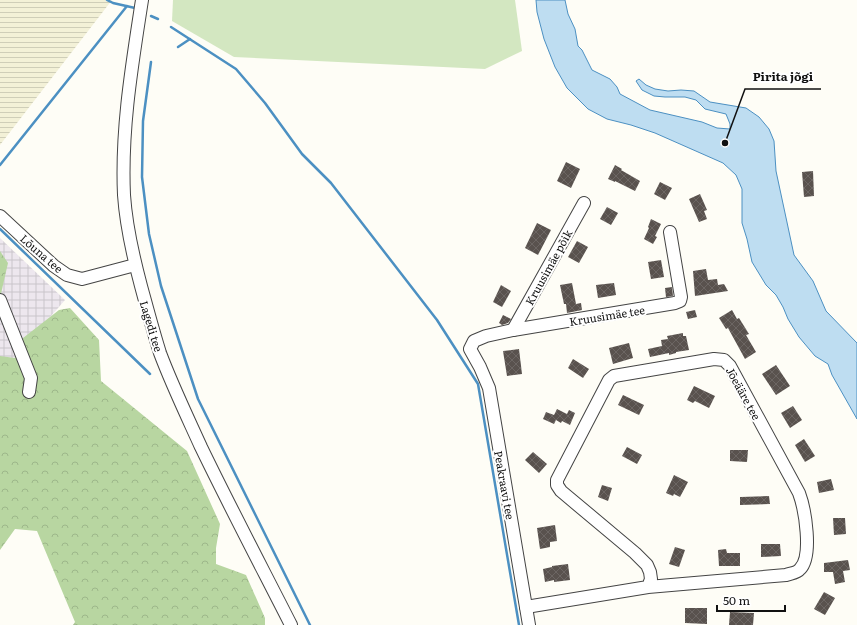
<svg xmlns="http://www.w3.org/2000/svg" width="857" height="625" font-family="Literata,serif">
	<defs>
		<pattern id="industrial-grid" width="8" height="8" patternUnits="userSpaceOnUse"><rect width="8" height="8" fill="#ede7ee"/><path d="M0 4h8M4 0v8" fill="none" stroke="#cac5cb"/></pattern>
		<pattern id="farmland-rules" width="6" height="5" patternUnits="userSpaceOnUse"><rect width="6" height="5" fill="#f3f1d7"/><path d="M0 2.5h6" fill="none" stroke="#cfceb8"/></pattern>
		<pattern id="forest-crowns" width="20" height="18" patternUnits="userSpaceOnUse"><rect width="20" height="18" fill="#b8d6a1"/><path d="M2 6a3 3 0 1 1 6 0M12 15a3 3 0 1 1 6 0" fill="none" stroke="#9db78a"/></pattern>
		<pattern id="building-cross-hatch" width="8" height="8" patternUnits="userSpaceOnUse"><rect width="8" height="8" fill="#59524e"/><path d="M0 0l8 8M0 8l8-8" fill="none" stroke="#6c6663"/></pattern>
	</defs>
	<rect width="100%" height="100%" fill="#fefdf6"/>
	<path fill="url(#industrial-grid)" d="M 0,238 L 65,300 L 25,346 L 0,440 Z"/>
	<path fill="url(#farmland-rules)" d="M 0,0 L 112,0 L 0,145 Z"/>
	<path fill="#d3e7c1" d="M 173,0 L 515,0 L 522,51 L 485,69 L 234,57 L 172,21 Z"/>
	<g fill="url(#forest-crowns)">
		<path d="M 0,251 L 8,263 L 0,298 Z"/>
		<path d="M 70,308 L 99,340 L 101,381 L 187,451 L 220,524 L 216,548 L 216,564 L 246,575 L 265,618 L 265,625 L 73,625 L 75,622 L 37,531 L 15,529 L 0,550 L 0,356 L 15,358 L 23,338 L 59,310 Z"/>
	</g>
	<path fill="#beddf1" stroke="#4c90c2" d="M 536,0 L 565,0 L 568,14 L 575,29 L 578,46 L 582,50 L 592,70 L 610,79 L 617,87 L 620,94 L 650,110 L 702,122 L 717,128 L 730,129 L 730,124 L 726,114 L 705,109 L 696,100 L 685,97 L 665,97 L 654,96 L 642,90 L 636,81 L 639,79 L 646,85 L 655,89 L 668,91 L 681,90 L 694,91 L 710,102 L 746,108 L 759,117 L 769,129 L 774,141 L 776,171 L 794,255 L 813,281 L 826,311 L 857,343 L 857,419 L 832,375 L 828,364 L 815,356 L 799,337 L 788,319 L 783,307 L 776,295 L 766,285 L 752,262 L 747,239 L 742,223 L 742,189 L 736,175 L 723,163 L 655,133 L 631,125 L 607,119 L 588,109 L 567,88 L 555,67 L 544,39 L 537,12 Z"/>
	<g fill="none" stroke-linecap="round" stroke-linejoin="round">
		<g stroke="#4c90c2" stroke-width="2.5">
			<path d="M 107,0 L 113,3 L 135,8"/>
			<path d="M 151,16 L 158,19"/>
			<path d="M 171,27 L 236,69 L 265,103 L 302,154 L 331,183 L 437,320 L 478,384 L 519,625"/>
			<path d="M 178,47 L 190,39"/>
			<path d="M 151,62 L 143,121 L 142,177 L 149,234 L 161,286 L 198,399 L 310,625"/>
			<path d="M 0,165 L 127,6"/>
			<path d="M 0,229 L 150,374"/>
		</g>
	</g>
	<g fill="url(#building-cross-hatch)">
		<path d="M 566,162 L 580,169 L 571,188 L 557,181 Z"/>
		<path d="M 615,165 L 622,169 L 621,170 L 640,181 L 635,191 L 615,181 L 615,182 L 608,179 Z"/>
		<path d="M 813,171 L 814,196 L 804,197 L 802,172 Z"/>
		<path d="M 660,182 L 672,188 L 665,200 L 654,194 Z"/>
		<path d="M 700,194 L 707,210 L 704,211 L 707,219 L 699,222 L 689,199 Z"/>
		<path d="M 607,207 L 618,213 L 611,225 L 600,219 Z"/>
		<path d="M 651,219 L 661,224 L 655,236 L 657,237 L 653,244 L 644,239 L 649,228 L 648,227 Z"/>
		<path d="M 537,223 L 551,230 L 538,255 L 525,248 Z"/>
		<path d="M 577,241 L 588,247 L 579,263 L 568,257 Z"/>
		<path d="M 661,260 L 664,277 L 651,279 L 648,262 Z"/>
		<path d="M 706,269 L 708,280 L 717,279 L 718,285 L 724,284 L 728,291 L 695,296 L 693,271 Z"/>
		<path d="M 572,283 L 576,304 L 581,303 L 582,310 L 567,313 L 566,304 L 564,304 L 560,285 Z"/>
		<path d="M 614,283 L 616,295 L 598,298 L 596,285 Z"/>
		<path d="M 501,285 L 511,291 L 502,307 L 493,302 Z"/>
		<path d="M 672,287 L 673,296 L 666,297 L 665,288 Z"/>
		<path d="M 695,310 L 697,317 L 688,319 L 686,312 Z"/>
		<path d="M 732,310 L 737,319 L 739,318 L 749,334 L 746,335 L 756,352 L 745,359 L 728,328 L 726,329 L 719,318 Z"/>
		<path d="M 503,315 L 511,319 L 508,323 L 502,325 L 499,323 Z"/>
		<path d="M 683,333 L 683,336 L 686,336 L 689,350 L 676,352 L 676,353 L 669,355 L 669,353 L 650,357 L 648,349 L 662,346 L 661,340 L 668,339 L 667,336 Z"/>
		<path d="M 629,343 L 633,358 L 613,364 L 609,348 Z"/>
		<path d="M 519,349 L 522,374 L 507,376 L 503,351 Z"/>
		<path d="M 573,359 L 589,369 L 583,378 L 568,368 Z"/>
		<path d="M 776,365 L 790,386 L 776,395 L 762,374 Z"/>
		<path d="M 694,386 L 715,396 L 709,408 L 695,401 L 693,403 L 687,400 Z"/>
		<path d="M 623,395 L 644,405 L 639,415 L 618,405 Z"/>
		<path d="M 793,406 L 802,420 L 790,428 L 781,413 Z"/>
		<path d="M 557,409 L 567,414 L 569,410 L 575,413 L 570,425 L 562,421 L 561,423 L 556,420 L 554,424 L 543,419 L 546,412 L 554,415 Z"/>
		<path d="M 804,439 L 815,456 L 805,462 L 795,445 Z"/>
		<path d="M 627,447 L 642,455 L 637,464 L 622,456 Z"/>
		<path d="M 730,450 L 748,450 L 747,462 L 730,461 Z"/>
		<path d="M 533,452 L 547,464 L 539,473 L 525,460 Z"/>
		<path d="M 674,475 L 688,482 L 680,497 L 674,494 L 673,496 L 666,493 Z"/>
		<path d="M 831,479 L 834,490 L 819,493 L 817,482 Z"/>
		<path d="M 602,485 L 612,488 L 608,501 L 598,497 Z"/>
		<path d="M 769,496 L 770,504 L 740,505 L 740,497 Z"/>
		<path d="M 833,518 L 845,518 L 846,534 L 834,535 Z"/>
		<path d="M 555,525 L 557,541 L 550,542 L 550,547 L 540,549 L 537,528 Z"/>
		<path d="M 761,544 L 780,544 L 781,556 L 761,557 Z"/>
		<path d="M 675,547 L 685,550 L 679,567 L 669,564 Z"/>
		<path d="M 726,549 L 727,553 L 740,553 L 740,566 L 719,566 L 718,550 Z"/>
		<path d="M 848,560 L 850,570 L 843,571 L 845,582 L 835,584 L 833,572 L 824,572 L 824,563 Z"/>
		<path d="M 568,564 L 570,580 L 554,582 L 554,580 L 545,582 L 543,569 L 552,567 L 552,566 Z"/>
		<path d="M 824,592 L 835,598 L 825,615 L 814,609 Z"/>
		<path d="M 685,608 L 707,608 L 707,624 L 685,623 Z"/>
		<path d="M 730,612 L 754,613 L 753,625 L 729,625 Z"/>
	</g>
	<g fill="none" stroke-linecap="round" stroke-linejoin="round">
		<defs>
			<g id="minor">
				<path d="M 142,0 C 132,65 121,129 124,195 C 126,225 133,256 141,286 C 147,308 153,331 160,353 C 172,385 187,416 201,447 C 230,507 261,566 291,625"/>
				<path d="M 0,216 L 54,266 L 67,275 L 82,279 L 135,265"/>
				<path d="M 0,300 L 31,378 L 29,392"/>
				<path d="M 513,330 L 584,203"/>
				<path d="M 526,607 L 648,587 L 786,575 C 792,573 797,573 800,569 C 813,556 805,509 799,493 L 730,366 L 724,360 L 714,359 L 614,376 L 609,380 L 557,480 L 557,485 L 561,491 L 635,553 L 647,565 L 650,572 L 651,579 L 648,587"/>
				<path d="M 529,625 L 489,388 L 480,367 L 470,349 L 474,341 L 486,336 L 513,330 L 675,303 L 680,301 L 681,297 L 670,232"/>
			</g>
		</defs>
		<use href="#minor" stroke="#444" stroke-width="14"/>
		<use href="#minor" stroke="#fff" stroke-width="12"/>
	</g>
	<g text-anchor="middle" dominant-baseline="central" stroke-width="4" stroke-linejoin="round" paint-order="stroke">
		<g font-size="11" fill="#111" stroke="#fff">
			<text transform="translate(42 253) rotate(41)">Lõuna tee</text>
			<text transform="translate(548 267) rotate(-61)">Kruusimäe põik</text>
			<text transform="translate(607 315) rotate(-9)">Kruusimäe tee</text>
			<text transform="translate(152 326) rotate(73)">Lagedi tee</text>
			<text transform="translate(744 393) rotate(61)">Jõeääre tee</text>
			<text transform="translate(505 485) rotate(80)">Peakraavi tee</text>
		</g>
	</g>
	<path fill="none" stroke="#111" stroke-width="1.5" d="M725 143L745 89H821"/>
	<circle fill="#111" stroke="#fff" stroke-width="1.5" cx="725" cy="143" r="4"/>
	<g font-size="12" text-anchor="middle" font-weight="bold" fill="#111" stroke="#fff" stroke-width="4" stroke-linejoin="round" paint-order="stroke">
		<text x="783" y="81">Pirita jõgi</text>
	</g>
	<path d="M717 605v6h68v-6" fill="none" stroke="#111111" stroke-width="2"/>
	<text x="723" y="605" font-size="12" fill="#111111" stroke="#ffffff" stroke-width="3" paint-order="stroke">50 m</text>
</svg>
